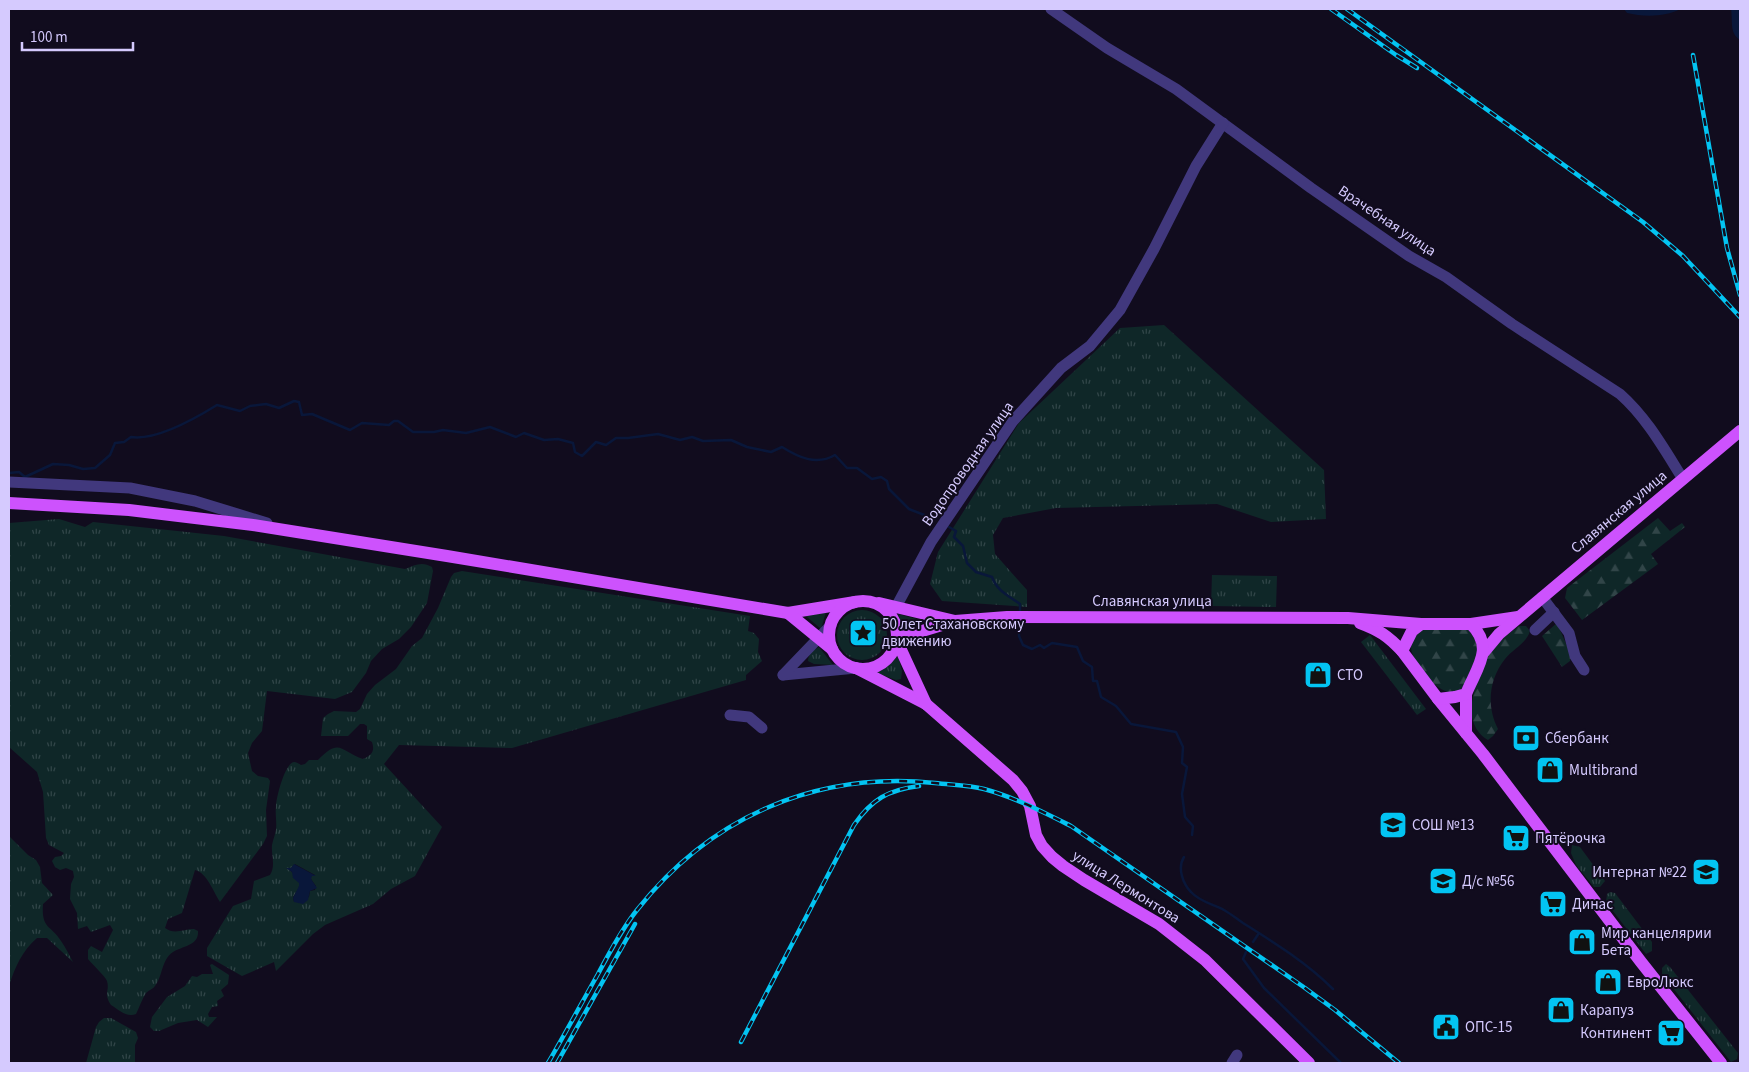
<svg xmlns="http://www.w3.org/2000/svg" width="1749" height="1072" font-family="'Source Sans 3',sans-serif">
	<defs>
		<pattern id="grass-tufts" width="24" height="20" patternUnits="userSpaceOnUse" patternTransform="scale(1.25)"><rect width="24" height="20" fill="#0f2728"/><path d="M3 7l-1-3M5 7V3M7 7l1-3M15 17l-1-3M17 17v-4M19 17l1-3" fill="none" stroke="#314548"/></pattern>
		<pattern id="forest-firs" width="22" height="20" patternUnits="userSpaceOnUse" patternTransform="scale(1.25)"><rect width="22" height="20" fill="#0f2728"/><path d="M5 1l3.5 6h-7zM16 11l3.5 6h-7z" fill="#314548"/></pattern>
	</defs>
	<rect width="100%" height="100%" fill="#110c1e"/>
	<g fill="url(#grass-tufts)" fill-rule="evenodd">
		<path d="M 1164,325 L 1324,470 L 1326,519 L 1271,522 L 1217,504 L 1056,508 L 1003,518 L 993,535 L 995,554 L 1027,590 L 1027,607 L 942,601 L 930,584 L 938,552 L 1019,423 L 1120,328 Z"/>
		<path d="M 59,519 L 85,527 L 93,522 L 224,536 L 405,569 C 415,565 422,561 432,567 L 433,571 L 427,603 L 411,627 L 399,639 L 382,649 L 371,661 L 366,673 L 352,692 L 335,699 L 267,691 L 262,731 L 252,743 L 248,753 L 252,771 L 258,776 L 268,778 L 270,781 L 266,810 L 267,836 L 263,844 L 220,902 C 213,891 207,873 195,870 L 182,913 L 168,919 L 165,928 C 174,935 184,929 194,929 L 198,931 C 199,946 182,946 173,952 C 161,960 163,976 155,986 C 153,989 149,990 146,993 C 142,999 139,1008 136,1014 C 127,1018 119,1010 111,1005 C 103,993 110,991 107,981 C 105,976 93,965 88,959 L 88,950 L 91,946 L 102,952 L 113,930 L 110,925 L 91,932 L 87,926 L 78,929 L 77,913 L 70,899 L 71,884 L 74,877 L 73,871 L 66,868 L 60,870 L 55,867 L 52,861 L 55,857 L 61,856 L 64,853 L 49,845 L 46,838 L 43,792 L 37,772 L 9,747 L 9,523 Z"/>
		<path d="M 462,571 L 750,616 L 748,631 L 754,633 L 759,639 L 758,652 L 762,661 L 746,675 L 746,680 L 512,748 L 399,745 L 384,764 L 442,827 L 415,876 L 391,889 L 373,904 L 325,925 L 313,934 L 276,971 L 274,962 L 242,976 L 207,956 L 207,948 L 233,906 L 251,899 L 254,881 L 270,875 C 276,866 271,854 272,845 C 273,840 275,835 276,830 C 277,822 275,814 276,807 C 276,798 285,763 294,762 C 297,762 299,764 301,765 L 305,764 L 309,760 L 318,760 C 340,737 340,751 363,759 C 372,755 375,751 372,742 L 367,739 L 367,726 L 364,724 L 360,724 L 348,736 L 321,736 L 323,718 L 328,714 L 334,711 L 356,712 L 360,709 L 367,694 L 375,685 L 396,669 L 412,646 L 422,638 L 438,608 L 451,577 L 454,573 ZM 295,864 L 315,875 L 311,876 L 311,879 L 316,886 L 315,890 L 310,891 L 309,897 L 294,902 L 293,898 C 294,894 299,890 299,886 C 301,880 292,872 287,868 L 291,868 Z"/>
		<path d="M 1212,575 L 1277,576 L 1276,607 L 1211,606 Z"/>
		<circle cx="862" cy="635" r="25"/>
		<path d="M 826,612 L 821,629 L 806,616 Z"/>
		<path d="M 898,614 L 920,620 L 920,623 L 918,625 L 904,632 Z"/>
		<path d="M 1370,635 L 1426,709 L 1417,715 L 1361,642 Z"/>
		<path d="M 819,647 L 833,665 L 814,664 L 808,661 C 808,655 813,650 819,647 Z"/>
		<path d="M 898,656 L 902,671 L 901,679 L 896,680 L 877,673 Z"/>
		<path d="M 9,836 L 28,855 L 36,860 L 40,867 L 42,883 L 53,895 L 43,904 C 41,929 51,925 61,941 C 66,948 69,955 73,962 L 47,938 L 37,938 C 22,951 15,967 9,986 Z"/>
		<path d="M 1572,845 L 1580,847 L 1605,881 L 1600,887 L 1594,887 L 1576,865 L 1571,853 Z"/>
		<path d="M 1610,892 L 1615,893 L 1652,942 L 1652,951 L 1646,954 L 1606,902 L 1607,894 Z"/>
		<path d="M 212,964 L 229,975 L 228,984 L 221,990 L 224,996 L 217,1001 L 218,1006 L 212,1007 L 208,1014 L 209,1017 L 217,1017 L 208,1027 L 197,1020 L 178,1023 L 159,1031 L 154,1031 L 150,1027 L 152,1017 L 167,997 L 185,986 L 192,976 L 197,977 L 202,974 L 213,974 L 210,965 Z"/>
		<path d="M 1666,964 L 1670,967 L 1738,1053 L 1737,1059 L 1731,1062 L 1662,974 L 1662,968 Z"/>
		<path d="M 104,1018 L 111,1018 L 136,1032 L 138,1038 L 135,1045 L 135,1063 L 86,1063 L 96,1027 L 99,1022 Z"/>
	</g>
	<g fill="url(#forest-firs)">
		<path d="M 1658,518 L 1670,531 L 1682,523 L 1685,527 L 1651,554 L 1658,564 L 1582,620 L 1565,598 L 1567,588 Z"/>
		<path d="M 1557,623 L 1571,655 L 1570,661 L 1562,667 L 1542,636 Z"/>
		<path d="M 1519,626 L 1526,626 L 1530,631 C 1526,644 1513,649 1505,659 C 1489,679 1486,706 1498,729 L 1493,736 L 1488,740 C 1478,735 1472,723 1471,711 C 1471,703 1479,668 1484,661 C 1493,646 1505,636 1519,626 Z"/>
		<path d="M 1424,627 L 1467,628 C 1479,644 1480,649 1472,667 C 1469,673 1467,683 1462,688 C 1445,707 1410,661 1411,646 C 1412,638 1419,632 1424,627 Z"/>
	</g>
	<g fill="#09173a">
		<path d="M 1624,9 L 1680,9 C 1666,17 1643,17 1627,13 Z"/>
		<path d="M 1731,9 L 1740,9 L 1740,40 C 1729,33 1733,20 1731,9 Z"/>
		<path d="M 294,864 L 316,876 L 312,876 L 311,879 L 317,888 L 310,891 L 308,900 L 303,904 L 294,902 L 293,898 L 299,886 L 299,883 L 293,878 L 292,872 L 286,868 L 291,868 Z"/>
	</g>
	<g fill="none" stroke-linecap="round" stroke-linejoin="round">
		<g stroke="#09173a" stroke-width="2.5">
			<path d="M 9,473 L 19,472 L 25,477 L 53,464 L 69,465 L 83,469 L 95,468 L 110,455 L 115,443 L 124,442 L 131,437 C 157,441 196,418 217,405 L 240,411 L 250,406 L 266,404 L 279,408 L 294,401 L 299,402 L 302,415 L 312,414 L 350,430 L 362,423 L 389,425 L 394,421 L 398,421 L 413,432 L 434,432 L 443,430 L 466,433 L 490,427 L 516,437 L 524,433 L 544,440 L 558,439 L 573,443 L 575,452 L 582,456 L 596,442 L 606,445 L 616,438 L 628,438 L 658,434 L 680,440 L 692,437 L 703,441 L 731,440 L 747,447 L 771,452 L 782,447 C 798,457 816,466 835,455 L 847,468 L 857,468 L 872,479 L 881,477 L 887,481 L 889,489 L 909,509 L 932,518"/>
			<path d="M 949,527 L 956,531 L 954,537 L 963,546 L 967,563 L 976,572 L 992,577 C 997,591 1009,596 1020,604 L 1020,611"/>
			<path d="M 1019,624 L 1019,636 L 1023,645 L 1032,649 L 1040,645 L 1044,648 L 1052,643 L 1077,647 L 1083,661 L 1092,667 L 1093,681 L 1097,681 L 1101,697 L 1116,706 L 1131,724 L 1176,732 L 1183,747 L 1182,763 L 1187,767 L 1182,794 L 1185,817 L 1193,826 L 1192,835"/>
			<path d="M 1184,857 C 1177,868 1183,884 1191,892 C 1200,902 1213,904 1224,910 C 1231,914 1237,919 1243,923 C 1275,943 1307,963 1333,989"/>
			<path d="M 1253,942 L 1259,933"/>
			<path d="M 1246,952 L 1243,959 L 1264,988 L 1341,1063"/>
		</g>
		<g stroke="#41387d" stroke-width="11">
			<path d="M 1051,9 L 1107,48 L 1176,89 L 1311,188 L 1409,256 L 1446,277 L 1512,324 L 1620,394 C 1647,418 1664,449 1683,479"/>
			<path d="M 9,482 L 130,488 L 195,501 L 267,523"/>
			<path d="M 1542,597 L 1569,633 L 1575,656 L 1584,670"/>
			<path d="M 896,607 L 931,542 L 1013,421 L 1061,368 L 1090,346 L 1120,310 L 1154,249 L 1196,166 L 1223,123"/>
			<path d="M 1535,630 L 1554,612"/>
			<path d="M 783,675 L 856,668"/>
			<path d="M 783,675 L 831,625"/>
			<path d="M 730,715 L 749,717 L 762,728"/>
			<path d="M 1232,1063 L 1237,1055"/>
		</g>
		<g stroke="#cd52fd" stroke-width="12">
			<path d="M 9,503 L 129,510 L 253,525 L 447,556 L 788,613 L 855,602"/>
			<circle cx="863" cy="635" r="34"/>
			<path d="M 879,603 L 955,621"/>
			<path d="M 788,613 L 832,649"/>
			<path d="M 1360,623 C 1379,630 1388,636 1402,651"/>
			<path d="M 1471,624 L 1518,617"/>
			<path d="M 1484,652 L 1499,634 L 1740,431"/>
			<path d="M 856,668 L 926,704 L 1013,780 L 1022,791 L 1030,806 L 1036,835 L 1042,846 L 1052,857 L 1063,866 L 1084,880 L 1159,924 L 1205,960 L 1309,1063"/>
			<path d="M 1466,694 L 1466,733"/>
			<path d="M 1438,699 L 1483,754 L 1641,962 L 1721,1063"/>
			<path d="M 926,704 L 896,639 L 955,621 L 1007,617 L 1348,618 L 1421,624 L 1471,624 C 1495,648 1477,667 1466,694 L 1455,697 L 1438,699 L 1402,651 L 1412,631 L 1421,624"/>
		</g>
		<defs>
			<g id="rail">
				<path d="M 1331,9 L 1396,55 L 1417,68"/>
				<path d="M 1347,9 L 1643,222 L 1683,256 L 1740,317"/>
				<path d="M 1693,55 L 1727,248 L 1740,295"/>
				<path d="M 741,1042 L 854,825 C 872,799 888,790 919,786"/>
				<path d="M 548,1063 C 565,1034 581,1004 598,974 C 610,952 621,930 637,910 C 711,816 817,771 935,783 C 952,785 968,785 984,789 C 1014,797 1043,812 1071,826 L 1305,988 L 1335,1010 L 1399,1063"/>
				<path d="M 557,1063 L 635,924"/>
			</g>
		</defs>
		<use href="#rail" stroke="#03c4f2" stroke-width="4.5"/>
		<use href="#rail" stroke="#110c1e" stroke-width="2.5" stroke-dasharray="8" stroke-linecap="butt"/>
	</g>
	<defs>
		<symbol id="sight-square" viewBox="-11 -11 22 22"><rect x="-9" y="-9" width="18" height="18" rx="4" fill="#03c4f2" stroke="#110c1e"/><path d="M0-6L1.8-2.2L6-1.7L2.9 1.2L3.7 5.4L0 3.3L-3.7 5.4L-2.9 1.2L-6-1.7L-1.8-2.2Z" fill="#111"/></symbol>
		<symbol id="shop-square" viewBox="-11 -11 22 22"><rect x="-9" y="-9" width="18" height="18" rx="4" fill="#03c4f2" stroke="#110c1e"/><path d="M-5-2.5h2.3a2.7 3.5 0 0 1 5.4 0H5L5.5 6h-11ZM-1.5-2.5h3a1.5 2.3 0 0 0-3 0Z" fill="#111"/></symbol>
		<symbol id="bank-square" viewBox="-11 -11 22 22"><rect x="-9" y="-9" width="18" height="18" rx="4" fill="#03c4f2" stroke="#110c1e"/><path d="M-6-4H6V4H-6ZM0-2.3a2.3 2.3 0 1 0 0 4.6a2.3 2.3 0 1 0 0-4.6Z" fill="#111"/></symbol>
		<symbol id="school-square" viewBox="-11 -11 22 22"><rect x="-9" y="-9" width="18" height="18" rx="4" fill="#03c4f2" stroke="#110c1e"/><path d="M0-5L7-2L0 1L-7-2ZM-4 1L0 2.5L4 1V4Q0 6-4 4Z" fill="#111"/></symbol>
		<symbol id="supermarket-square" viewBox="-11 -11 22 22"><rect x="-9" y="-9" width="18" height="18" rx="4" fill="#03c4f2" stroke="#110c1e"/><path d="M-6-5.5h2.5l.6 2H6L4.5 2H-2.5L-4.4-4H-6ZM-1.5 3.2a1.3 1.3 0 1 0 .1 0ZM3 3.2a1.3 1.3 0 1 0 .1 0Z" fill="#111"/></symbol>
		<symbol id="civic-square" viewBox="-11 -11 22 22"><rect x="-9" y="-9" width="18" height="18" rx="4" fill="#03c4f2" stroke="#110c1e"/><path d="M-.6-6.5H3V-4.5H.6V-3L4-1V1h2V6H-6V1h2V-1L-.6-3ZM-1.2 2.5V6h2.4V2.5Z" fill="#111"/></symbol>
	</defs>
	<g fill-rule="evenodd">
		<use href="#sight-square" x="847" y="617" width="32" height="32"/>
		<use href="#shop-square" x="1302" y="659" width="32" height="32"/>
		<use href="#bank-square" x="1510" y="722" width="32" height="32"/>
		<use href="#shop-square" x="1534" y="754" width="32" height="32"/>
		<use href="#school-square" x="1377" y="809" width="32" height="32"/>
		<use href="#supermarket-square" x="1500" y="822" width="32" height="32"/>
		<use href="#school-square" x="1690" y="856" width="32" height="32"/>
		<use href="#school-square" x="1427" y="865" width="32" height="32"/>
		<use href="#supermarket-square" x="1537" y="888" width="32" height="32"/>
		<use href="#shop-square" x="1566" y="926" width="32" height="32"/>
		<use href="#shop-square" x="1592" y="966" width="32" height="32"/>
		<use href="#shop-square" x="1545" y="994" width="32" height="32"/>
		<use href="#civic-square" x="1430" y="1011" width="32" height="32"/>
		<use href="#supermarket-square" x="1655" y="1017" width="32" height="32"/>
	</g>
	<g text-anchor="middle" dominant-baseline="central" stroke-width="4" stroke-linejoin="round" paint-order="stroke">
		<g font-size="15" fill="#d5cafe" stroke="#110c1e">
			<text transform="translate(1387 221) rotate(34)">Врачебная улица</text>
			<text transform="translate(968 464) rotate(-55)">Водопроводная улица</text>
			<text transform="translate(1619 512) rotate(-40)">Славянская улица</text>
			<text x="1152" y="601">Славянская улица</text>
			<text transform="translate(1126 887) rotate(32)">улица Лермонтова</text>
		</g>
		<g font-size="15" fill="#d5cafe" stroke="#110c1e" text-anchor="start">
			<text x="882" y="624">50 лет Стахановскому<tspan x="882" dy="17">движению</tspan></text>
			<text x="1337" y="675">СТО</text>
			<text x="1545" y="738">Сбербанк</text>
			<text x="1569" y="770">Multibrand</text>
			<text x="1412" y="825">СОШ №13</text>
			<text x="1535" y="838">Пятёрочка</text>
			<text x="1687" y="872" text-anchor="end">Интернат №22</text>
			<text x="1462" y="881">Д/с №56</text>
			<text x="1572" y="904">Динас</text>
			<text x="1601" y="933">Мир канцелярии<tspan x="1601" dy="17">Бета</tspan></text>
			<text x="1627" y="982">ЕвроЛюкс</text>
			<text x="1580" y="1010">Карапуз</text>
			<text x="1465" y="1027">ОПС-15</text>
			<text x="1652" y="1033" text-anchor="end">Континент</text>
		</g>
	</g>
	<rect width="1749" height="1072" fill="none" stroke="#d5cafe" stroke-width="20"/>
	<path d="M22 42v8h111v-8" fill="none" stroke="#d5cafe" stroke-width="2.5"/>
	<text x="30" y="42" font-size="15" fill="#d5cafe" stroke="#110c1e" stroke-width="4" paint-order="stroke">100 m</text>
</svg>
